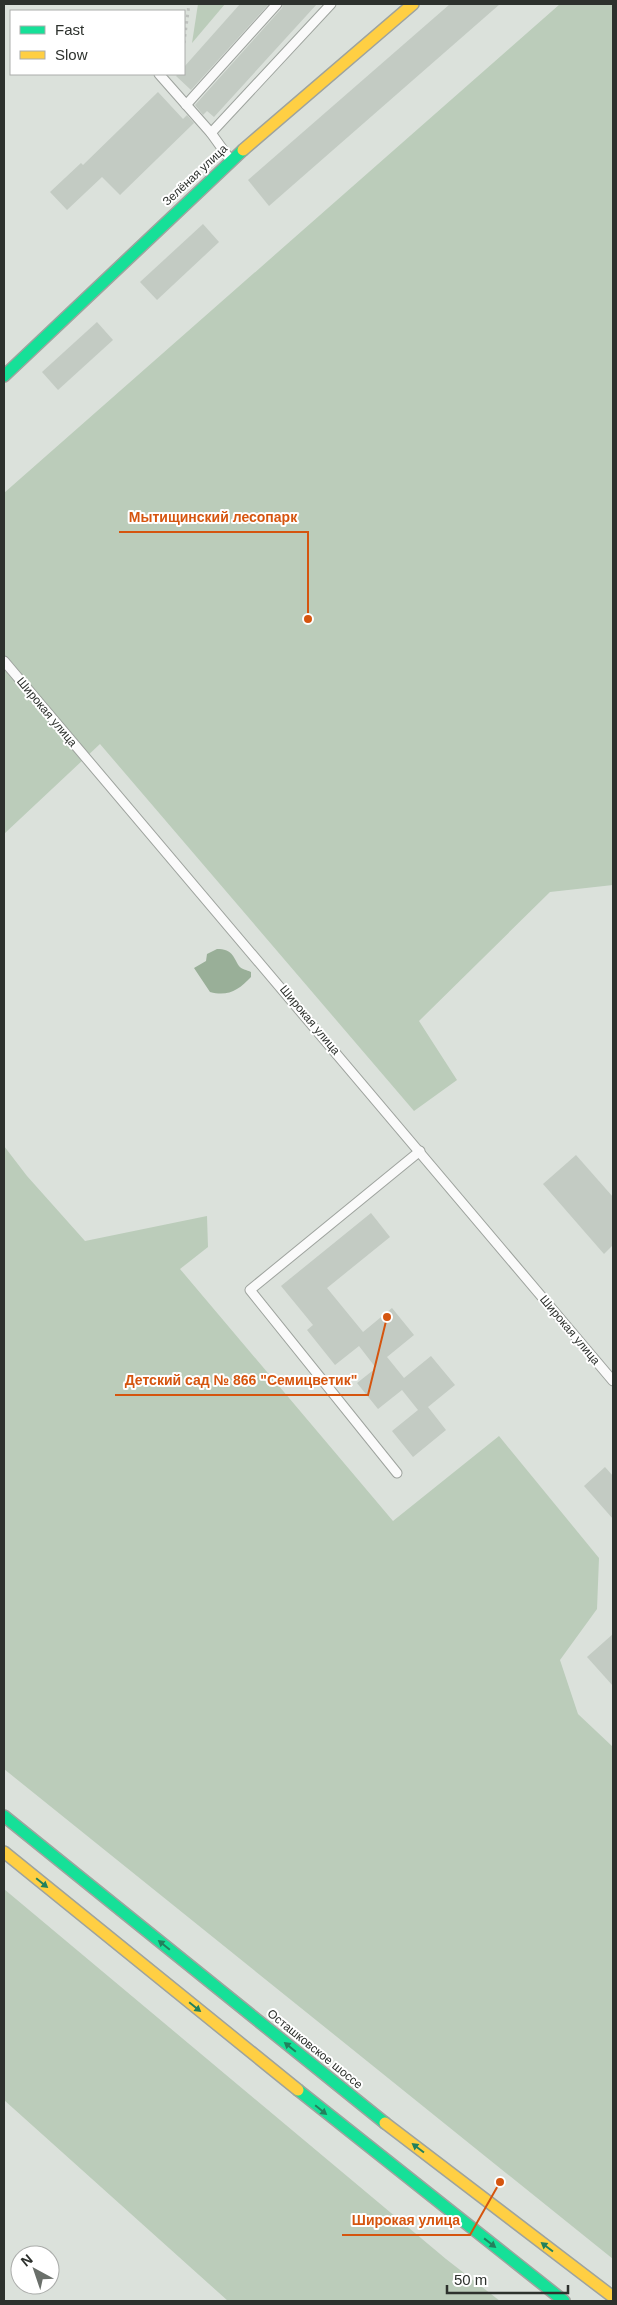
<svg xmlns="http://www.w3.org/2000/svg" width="617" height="2305" font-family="Helvetica,sans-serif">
	<rect width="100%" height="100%" fill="#dbe1db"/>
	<g fill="#bbccba">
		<path d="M 198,4 L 225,4 L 192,43 Z"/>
		<path d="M 560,4 L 613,4 L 613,885 L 550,892 L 419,1021 L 457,1080 L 414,1111 L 100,744 L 4,834 L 4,493 Z"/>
		<path d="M 4,1146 L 27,1176 L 85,1241 L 207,1216 L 208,1247 L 180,1269 L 393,1521 L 499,1436 L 599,1558 L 597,1609 L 560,1660 L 578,1714 L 613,1747 L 613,2259 L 4,1769 Z"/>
		<path d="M 4,1889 L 446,2259 L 500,2301 L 228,2301 L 4,2100 Z"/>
	</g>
	<path fill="#99af98" d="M 217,949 C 232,949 233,956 239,966 C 241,969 247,970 251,972 L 251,977 C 239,990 228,997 210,992 L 194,968 L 206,961 L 207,954 Z"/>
	<g fill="#c3cbc3">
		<path d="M 240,4 L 269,4 L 191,90 L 176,76 L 178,74 L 184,74 L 184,67 Z"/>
		<path d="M 283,4 L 317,4 L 214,117 L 207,111 L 203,115 L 195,105 L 282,8 Z"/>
		<path d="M 450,4 L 500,4 L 269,206 L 248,180 Z"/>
		<path d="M 158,92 L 183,119 L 187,115 L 194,123 L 120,195 L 102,177 L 67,210 L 50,192 L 81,163 L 83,165 Z"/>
		<path d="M 203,224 L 219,242 L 157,300 L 140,282 Z"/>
		<path d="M 97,322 L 113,340 L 58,390 L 42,372 Z"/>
		<path d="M 576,1155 L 613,1197 L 613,1245 L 604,1254 L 543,1184 Z"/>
		<path d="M 371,1213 L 390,1237 L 327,1288 L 363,1332 L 392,1308 L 414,1335 L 387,1357 L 404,1378 L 431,1356 L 455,1385 L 428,1407 L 446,1430 L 413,1457 L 392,1431 L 418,1410 L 402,1390 L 378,1409 L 357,1383 L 376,1368 L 359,1346 L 335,1365 L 307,1330 L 313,1325 L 281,1286 Z"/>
		<path d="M 605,1467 L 613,1476 L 613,1519 L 584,1486 Z"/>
		<path d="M 613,1634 L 613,1686 L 587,1657 Z"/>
	</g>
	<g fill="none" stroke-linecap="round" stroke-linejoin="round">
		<defs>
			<g id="lane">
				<path d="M 159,74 L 211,133 L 229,158"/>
				<path d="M 186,105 L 277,4"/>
				<path d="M 211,133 L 331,4"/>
				<path d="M 4,661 L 613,1381"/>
				<path d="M 397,1473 L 250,1290 L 420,1151"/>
			</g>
			<g id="fast">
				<path d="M 4,376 L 243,150"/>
				<path d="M 4,1816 L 385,2123"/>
				<path d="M 298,2090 L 564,2301"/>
			</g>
			<g id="slow">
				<path d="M 243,150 L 413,4"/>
				<path d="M 4,1852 L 298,2090"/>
				<path d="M 385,2123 L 613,2297"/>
			</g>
		</defs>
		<use href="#lane" stroke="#9ea39e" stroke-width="11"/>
		<use href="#fast" stroke="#9ea39e" stroke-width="14"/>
		<use href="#slow" stroke="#9ea39e" stroke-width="14"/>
		<path stroke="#bdc0bd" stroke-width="3" stroke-dasharray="2.5 4" stroke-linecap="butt" d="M 184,43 L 189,4"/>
		<use href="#lane" stroke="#fafafa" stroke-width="9"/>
		<use href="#fast" stroke="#16e098" stroke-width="11"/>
		<use href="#slow" stroke="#ffcf43" stroke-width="11"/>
	</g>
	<defs><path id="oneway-solid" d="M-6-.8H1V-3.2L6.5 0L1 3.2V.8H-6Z" transform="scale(1.25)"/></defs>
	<g fill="#23805d">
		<use href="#oneway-solid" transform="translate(42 1883) rotate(39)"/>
		<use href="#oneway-solid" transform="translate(164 1945) rotate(-141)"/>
		<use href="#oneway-solid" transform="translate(195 2007) rotate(39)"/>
		<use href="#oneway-solid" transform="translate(290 2047) rotate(-141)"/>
		<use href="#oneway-solid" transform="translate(321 2110) rotate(39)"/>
		<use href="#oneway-solid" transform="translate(418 2148) rotate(-143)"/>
		<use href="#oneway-solid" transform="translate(490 2243) rotate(38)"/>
		<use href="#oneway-solid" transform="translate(547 2247) rotate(-143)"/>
	</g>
	<g text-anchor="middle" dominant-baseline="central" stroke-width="4" stroke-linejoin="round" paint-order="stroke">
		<g font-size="12" fill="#2d312d" stroke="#fff">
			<text transform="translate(195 175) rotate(-43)">Зелёная улица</text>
			<text transform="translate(47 712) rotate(50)">Широкая улица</text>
			<text transform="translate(310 1020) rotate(50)">Широкая улица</text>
			<text transform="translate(570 1330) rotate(50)">Широкая улица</text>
			<text transform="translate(315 2049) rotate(39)">Осташковское шоссе</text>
		</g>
	</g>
	<path fill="none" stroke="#d5550f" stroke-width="2" d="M308 619L308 532H119M387 1317L368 1395H115M500 2182L470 2235H342"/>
	<g fill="#d5550f" stroke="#fff" stroke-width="2">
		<circle cx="308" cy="619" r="5"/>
		<circle cx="387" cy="1317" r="5"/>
		<circle cx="500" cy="2182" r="5"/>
	</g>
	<g font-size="14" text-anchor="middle" font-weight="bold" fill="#d5550f" stroke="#fff" stroke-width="4" stroke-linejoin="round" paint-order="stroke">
		<text x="213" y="522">Мытищинский лесопарк</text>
		<text x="241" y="1385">Детский сад № 866 "Семицветик"</text>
		<text x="406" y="2225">Широкая улица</text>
	</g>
	<rect width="617" height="2305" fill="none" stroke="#2d312d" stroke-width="10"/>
	<rect x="10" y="10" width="175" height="65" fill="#ffffff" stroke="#abadab"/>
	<rect x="20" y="26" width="25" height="8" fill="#16e098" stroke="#abadab"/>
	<text x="55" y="35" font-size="15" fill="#2d312d">Fast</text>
	<rect x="20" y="51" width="25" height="8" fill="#ffcf43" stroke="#abadab"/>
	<text x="55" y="60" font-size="15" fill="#2d312d">Slow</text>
	<g transform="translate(35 2270) rotate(320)"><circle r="24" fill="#ffffff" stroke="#abadab"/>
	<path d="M0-4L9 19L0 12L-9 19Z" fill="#6a6f6a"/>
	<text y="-8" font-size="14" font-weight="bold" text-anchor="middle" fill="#2d312d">N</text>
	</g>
	<path d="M447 2285v8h121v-8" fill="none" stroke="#2d312d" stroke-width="2.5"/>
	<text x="454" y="2285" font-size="15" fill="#2d312d" stroke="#ffffff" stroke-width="4" paint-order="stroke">50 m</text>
</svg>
